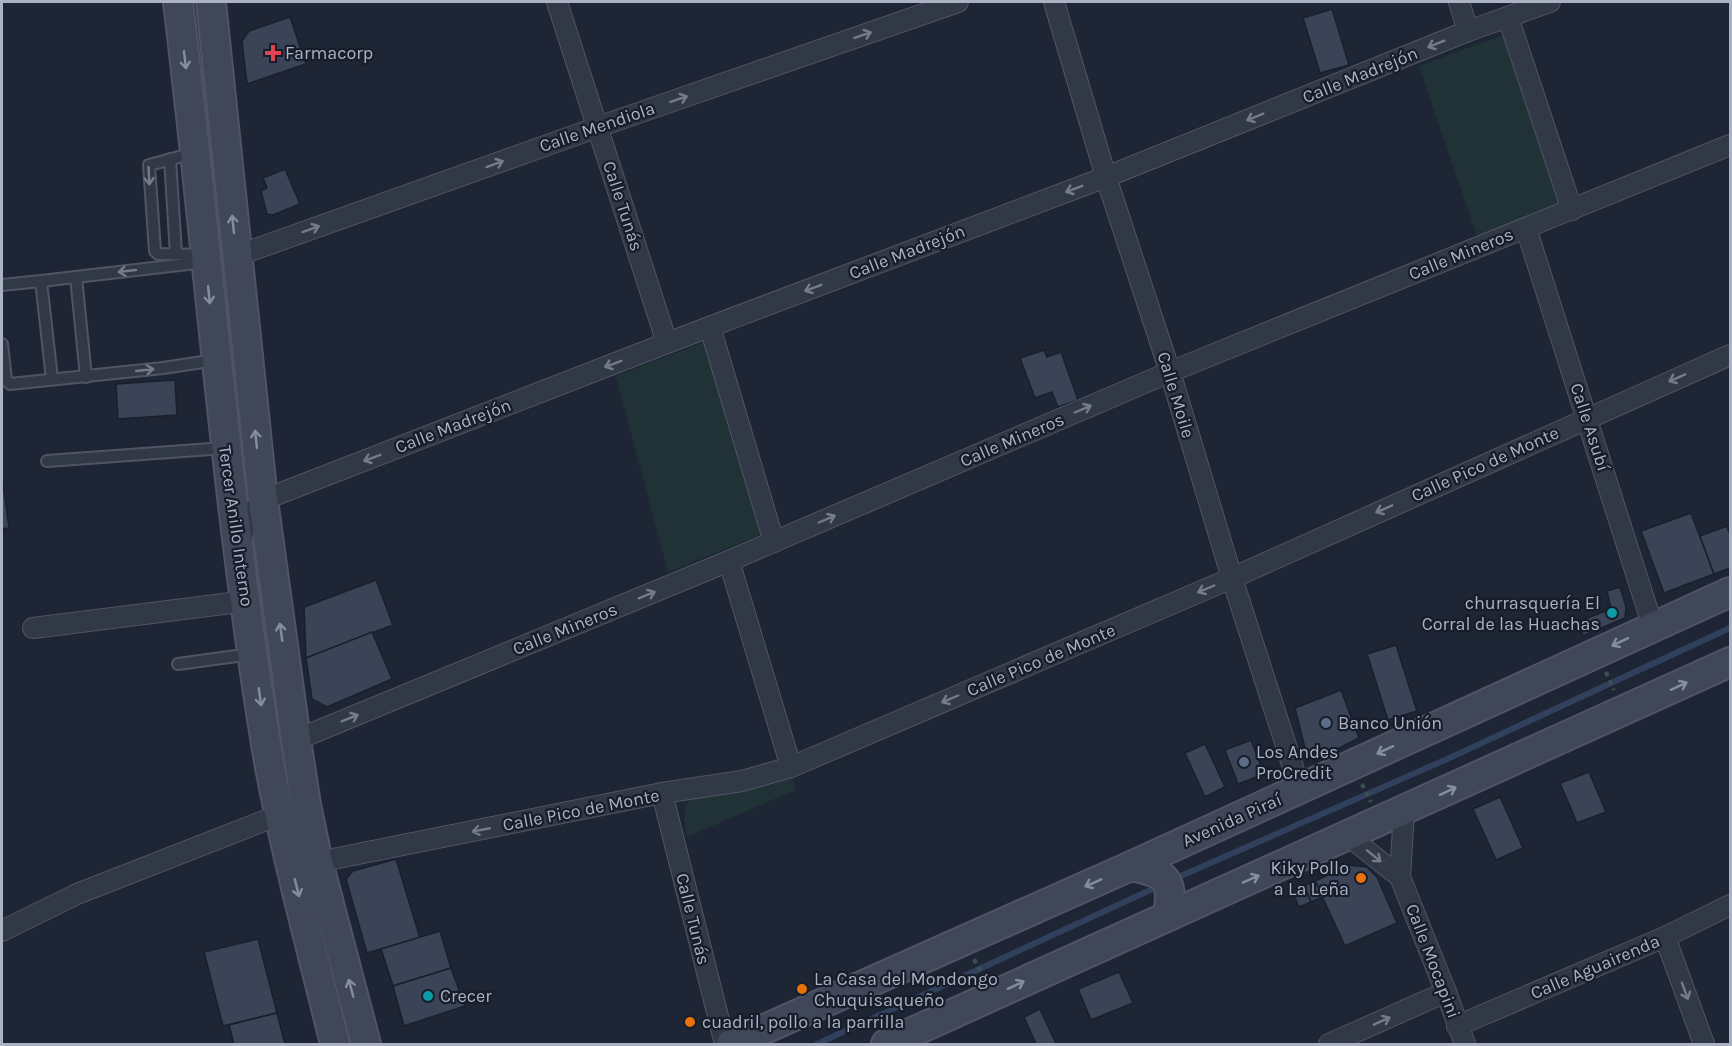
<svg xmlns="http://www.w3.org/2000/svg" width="1732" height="1046" font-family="Karla,sans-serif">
	<rect width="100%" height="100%" fill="#1e2635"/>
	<g fill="#203236">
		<path d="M 1506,34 L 1561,204 L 1477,236 L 1419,66 Z"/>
		<path d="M 707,341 L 763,534 L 668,572 L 616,376 Z"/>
		<path d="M 793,777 L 795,790 L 687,837 C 684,816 679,805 700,793 Z"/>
	</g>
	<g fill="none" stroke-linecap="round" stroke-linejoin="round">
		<g stroke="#30405d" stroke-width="6">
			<path d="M 1174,879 L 1445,760 L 1730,628"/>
			<path d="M 817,1044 L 1159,886"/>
		</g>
	</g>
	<g fill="#3a4456" stroke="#191f2c" stroke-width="1.5">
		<path d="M 1332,9 L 1349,65 L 1320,73 L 1303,18 Z"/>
		<path d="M 290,17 L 306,64 L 247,84 L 242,41 L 249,31 Z"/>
		<path d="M 285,169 L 300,204 L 273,215 L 267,214 L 261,191 L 267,188 L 263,178 Z"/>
		<path d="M 1044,350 L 1047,357 L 1061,352 L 1078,400 L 1058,407 L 1052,392 L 1035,398 L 1020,358 Z"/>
		<path d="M 175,380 L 177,415 L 118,419 L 116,384 Z"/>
		<path d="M 2,476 L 9,528 L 2,529 Z"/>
		<path d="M 1691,513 L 1714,574 L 1664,593 L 1641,531 Z"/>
		<path d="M 1727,526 L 1730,535 L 1730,568 L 1714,574 L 1700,536 Z"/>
		<path d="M 376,580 L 393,625 L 306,658 L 304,607 Z"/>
		<path d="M 1620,587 L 1626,607 L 1625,618 L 1583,636 L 1579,621 L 1611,609 L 1607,591 Z"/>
		<path d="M 372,632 L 392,679 L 327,707 L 312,699 L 306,658 Z"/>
		<path d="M 1396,645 L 1417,711 L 1388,720 L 1367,654 Z"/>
		<path d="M 1341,690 L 1359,738 L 1316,760 L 1307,756 L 1295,708 Z"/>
		<path d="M 1251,740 L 1264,774 L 1238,784 L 1225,750 Z"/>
		<path d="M 1205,744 L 1225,787 L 1205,797 L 1185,753 Z"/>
		<path d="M 1589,772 L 1606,812 L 1577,823 L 1560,783 Z"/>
		<path d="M 1500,797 L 1523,848 L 1496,860 L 1473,809 Z"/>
		<path d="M 396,859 L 420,938 L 367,953 L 346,879 L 353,871 Z"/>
		<path d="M 1349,865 L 1367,867 L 1377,877 L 1397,923 L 1345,946 L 1315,881 Z"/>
		<path d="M 1315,881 L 1323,897 L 1311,902 L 1304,886 Z"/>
		<path d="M 1304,886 L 1311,902 L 1299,907 L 1292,891 Z"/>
		<path d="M 440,931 L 451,968 L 393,986 L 381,949 Z"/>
		<path d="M 258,939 L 277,1013 L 223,1026 L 204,952 Z"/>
		<path d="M 451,968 L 465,1006 L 404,1026 L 393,986 Z"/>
		<path d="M 1119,972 L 1133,1003 L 1091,1020 L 1078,989 Z"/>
		<path d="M 1040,1009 L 1056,1044 L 1036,1044 L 1024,1017 Z"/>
		<path d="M 277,1013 L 285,1044 L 234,1044 L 229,1025 Z"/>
	</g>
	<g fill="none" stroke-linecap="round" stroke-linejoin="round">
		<defs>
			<g id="lane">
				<path d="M 194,153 L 149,165 L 155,251 L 158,254 L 205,255"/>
				<path d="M 170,159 L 176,254"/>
				<path d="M 76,277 L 86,377"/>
				<path d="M 41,281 L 205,262"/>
				<path d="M 2,285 L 41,281 L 52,379"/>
				<path d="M 2,344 L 6,380 L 10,384 L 163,368 L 216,360"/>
				<path d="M 47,461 L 225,448"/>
				<path d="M 178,664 L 251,654"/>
			</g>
			<g id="street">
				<path d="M 557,2 L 667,343"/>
				<path d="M 1054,2 L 1106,177 L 1170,372 L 1232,578 L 1300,789"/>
				<path d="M 1459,2 L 1468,31"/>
				<path d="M 1508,17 L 1572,210"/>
				<path d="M 1526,228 L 1653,627"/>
				<path d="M 236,256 L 598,127 L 958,2"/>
				<path d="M 710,327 L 774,542"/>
				<path d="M 241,541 C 244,524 251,512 263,500 L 667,343 L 1106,177 L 1468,31 L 1550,2"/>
				<path d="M 729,561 L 791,767"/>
				<path d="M 33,628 L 247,601"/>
				<path d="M 296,740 L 729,561 L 1170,372 L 1730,145"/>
				<path d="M 662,793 L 725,1044"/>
				<path d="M 1404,811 L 1400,877 L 1446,992 L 1465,1044"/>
				<path d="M 1347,835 L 1400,877"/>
				<path d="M 318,862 L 662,793 L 742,781 L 791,767 L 1232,578 L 1730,355"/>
				<path d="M 2,931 L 77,894 L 279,815"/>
				<path d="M 1665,937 L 1704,1044"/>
				<path d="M 1457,1026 L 1665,937 L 1730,905"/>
				<path d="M 1329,1044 L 1446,992"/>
			</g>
			<g id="secondary">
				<path d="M 178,2 C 208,249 226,498 266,744 C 283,846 311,945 335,1044"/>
				<path d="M 211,2 L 263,500 L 296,740 L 306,805 L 318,862 L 366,1044"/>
				<path d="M 1131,866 C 1166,873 1174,878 1168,916"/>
				<path d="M 731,1044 L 1131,866 L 1730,592"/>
				<path d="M 886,1044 L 1730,662"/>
			</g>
		</defs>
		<use href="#lane" stroke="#4f5564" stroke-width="14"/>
		<use href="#street" stroke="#4f5564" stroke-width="22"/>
		<use href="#secondary" stroke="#4f5564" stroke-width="32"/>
		<g stroke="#3d4f54" stroke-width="4" stroke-dasharray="4.5 4.5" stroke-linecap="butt">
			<path d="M 1606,672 L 1614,690"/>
			<path d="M 1362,784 L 1371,802"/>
			<path d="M 974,959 L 983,976"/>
		</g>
		<use href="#lane" stroke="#313846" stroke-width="10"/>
		<use href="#street" stroke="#313846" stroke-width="20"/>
		<use href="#secondary" stroke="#3f4759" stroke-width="28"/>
	</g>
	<defs><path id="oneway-shaft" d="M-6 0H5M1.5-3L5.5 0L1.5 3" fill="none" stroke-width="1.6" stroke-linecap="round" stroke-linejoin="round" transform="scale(1.5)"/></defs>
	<g stroke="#747b8b">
		<use href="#oneway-shaft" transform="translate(863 35) rotate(-19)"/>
		<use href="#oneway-shaft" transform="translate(1436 44) rotate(158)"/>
		<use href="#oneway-shaft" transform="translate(679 99) rotate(-19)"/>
		<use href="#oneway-shaft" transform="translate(1255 117) rotate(158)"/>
		<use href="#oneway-shaft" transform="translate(495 164) rotate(-20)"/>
		<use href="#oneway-shaft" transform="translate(149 176) rotate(87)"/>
		<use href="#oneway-shaft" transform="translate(1074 189) rotate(159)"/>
		<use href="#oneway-shaft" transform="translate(311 229) rotate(-20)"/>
		<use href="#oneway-shaft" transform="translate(127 271) rotate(174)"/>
		<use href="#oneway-shaft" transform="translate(813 288) rotate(159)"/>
		<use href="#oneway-shaft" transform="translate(613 364) rotate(159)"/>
		<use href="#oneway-shaft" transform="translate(145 370) rotate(-6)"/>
		<use href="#oneway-shaft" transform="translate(1677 378) rotate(156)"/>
		<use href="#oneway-shaft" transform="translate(1083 409) rotate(-23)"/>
		<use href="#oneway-shaft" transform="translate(372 458) rotate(159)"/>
		<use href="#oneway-shaft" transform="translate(1384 509) rotate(156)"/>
		<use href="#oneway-shaft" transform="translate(827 519) rotate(-23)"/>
		<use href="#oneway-shaft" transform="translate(1206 589) rotate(157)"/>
		<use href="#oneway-shaft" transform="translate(647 595) rotate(-22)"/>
		<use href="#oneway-shaft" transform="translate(950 699) rotate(157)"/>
		<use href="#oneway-shaft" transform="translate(350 718) rotate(-22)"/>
		<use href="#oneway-shaft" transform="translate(481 830) rotate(169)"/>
		<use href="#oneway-shaft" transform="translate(1374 856) rotate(39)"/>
		<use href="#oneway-shaft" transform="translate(1685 991) rotate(70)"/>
		<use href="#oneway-shaft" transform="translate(1382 1021) rotate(-24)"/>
	</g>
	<g stroke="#858d9e">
		<use href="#oneway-shaft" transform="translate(185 60) rotate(83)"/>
		<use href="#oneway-shaft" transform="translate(233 224) rotate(-96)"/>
		<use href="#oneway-shaft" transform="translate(209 295) rotate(84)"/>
		<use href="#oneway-shaft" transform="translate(256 439) rotate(-96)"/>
		<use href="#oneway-shaft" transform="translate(281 632) rotate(-98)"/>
		<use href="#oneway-shaft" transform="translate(1620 642) rotate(155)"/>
		<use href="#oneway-shaft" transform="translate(1679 686) rotate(-25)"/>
		<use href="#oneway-shaft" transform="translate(260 697) rotate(82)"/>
		<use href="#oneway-shaft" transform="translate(1385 750) rotate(155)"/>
		<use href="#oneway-shaft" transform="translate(1448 791) rotate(-25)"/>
		<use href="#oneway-shaft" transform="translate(1251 879) rotate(-24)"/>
		<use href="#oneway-shaft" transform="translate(1093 883) rotate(156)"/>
		<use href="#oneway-shaft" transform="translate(297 888) rotate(76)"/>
		<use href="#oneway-shaft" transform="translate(1016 985) rotate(-25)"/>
		<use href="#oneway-shaft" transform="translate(351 988) rotate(-105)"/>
	</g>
	<path fill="#e0444e" stroke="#171d2a" stroke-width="2" d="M270 44h6v6h6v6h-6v6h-6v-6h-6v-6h6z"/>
	<g fill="#0f9aa8" stroke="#171d2a" stroke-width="2">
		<circle cx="1612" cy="613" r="6"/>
		<circle cx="428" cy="996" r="6"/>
	</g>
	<g fill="#5c6f8a" stroke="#171d2a" stroke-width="2">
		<circle cx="1326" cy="723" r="6"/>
		<circle cx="1244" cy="762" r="6"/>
	</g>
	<g fill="#e8710a" stroke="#171d2a" stroke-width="2">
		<circle cx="1361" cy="878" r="6"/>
		<circle cx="802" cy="989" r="6"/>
		<circle cx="690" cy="1022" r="6"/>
	</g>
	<g text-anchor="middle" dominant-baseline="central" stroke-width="4.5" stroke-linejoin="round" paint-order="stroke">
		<g font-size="18" fill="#abb2c3" stroke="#171d2a" text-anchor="start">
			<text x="285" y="53">Farmacorp</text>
			<text x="1600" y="603" text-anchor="end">churrasquería El<tspan x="1600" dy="21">Corral de las Huachas</tspan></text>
			<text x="1338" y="723">Banco Unión</text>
			<text x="1256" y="752">Los Andes<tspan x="1256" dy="21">ProCredit</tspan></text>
			<text x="1349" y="868" text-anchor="end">Kiky Pollo<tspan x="1349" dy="21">a La Leña</tspan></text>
			<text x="814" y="979">La Casa del Mondongo<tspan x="814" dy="21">Chuquisaqueño</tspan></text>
			<text x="440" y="996">Crecer</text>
			<text x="702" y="1022">cuadril, pollo a la parrilla</text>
		</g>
		<g font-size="18" fill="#abb2c3" stroke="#171d2a">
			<text transform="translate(1360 75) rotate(-22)">Calle Madrejón</text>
			<text transform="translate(597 127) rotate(-19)">Calle Mendiola</text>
			<text transform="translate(623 206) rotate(72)">Calle Tunás</text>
			<text transform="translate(907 252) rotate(-21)">Calle Madrejón</text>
			<text transform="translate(1461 254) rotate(-22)">Calle Mineros</text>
			<text transform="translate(1176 395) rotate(73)">Calle Moile</text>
			<text transform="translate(453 426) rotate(-21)">Calle Madrejón</text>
			<text transform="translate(1590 427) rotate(72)">Calle Asubí</text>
			<text transform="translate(1012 440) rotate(-23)">Calle Mineros</text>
			<text transform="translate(1485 464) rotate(-24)">Calle Pico de Monte</text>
			<text transform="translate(236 526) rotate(82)">Tercer Anillo Interno</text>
			<text transform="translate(565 629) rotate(-22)">Calle Mineros</text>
			<text transform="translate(1041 660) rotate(-23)">Calle Pico de Monte</text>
			<text transform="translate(581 810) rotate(-11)">Calle Pico de Monte</text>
			<text transform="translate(1232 820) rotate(-24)">Avenida Piraí</text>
			<text transform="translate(693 919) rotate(76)">Calle Tunás</text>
			<text transform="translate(1433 961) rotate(69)">Calle Mocapini</text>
			<text transform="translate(1595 967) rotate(-23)">Calle Aguairenda</text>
		</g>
	</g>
	<rect width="1732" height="1046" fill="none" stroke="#abb2c3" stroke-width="6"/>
</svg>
